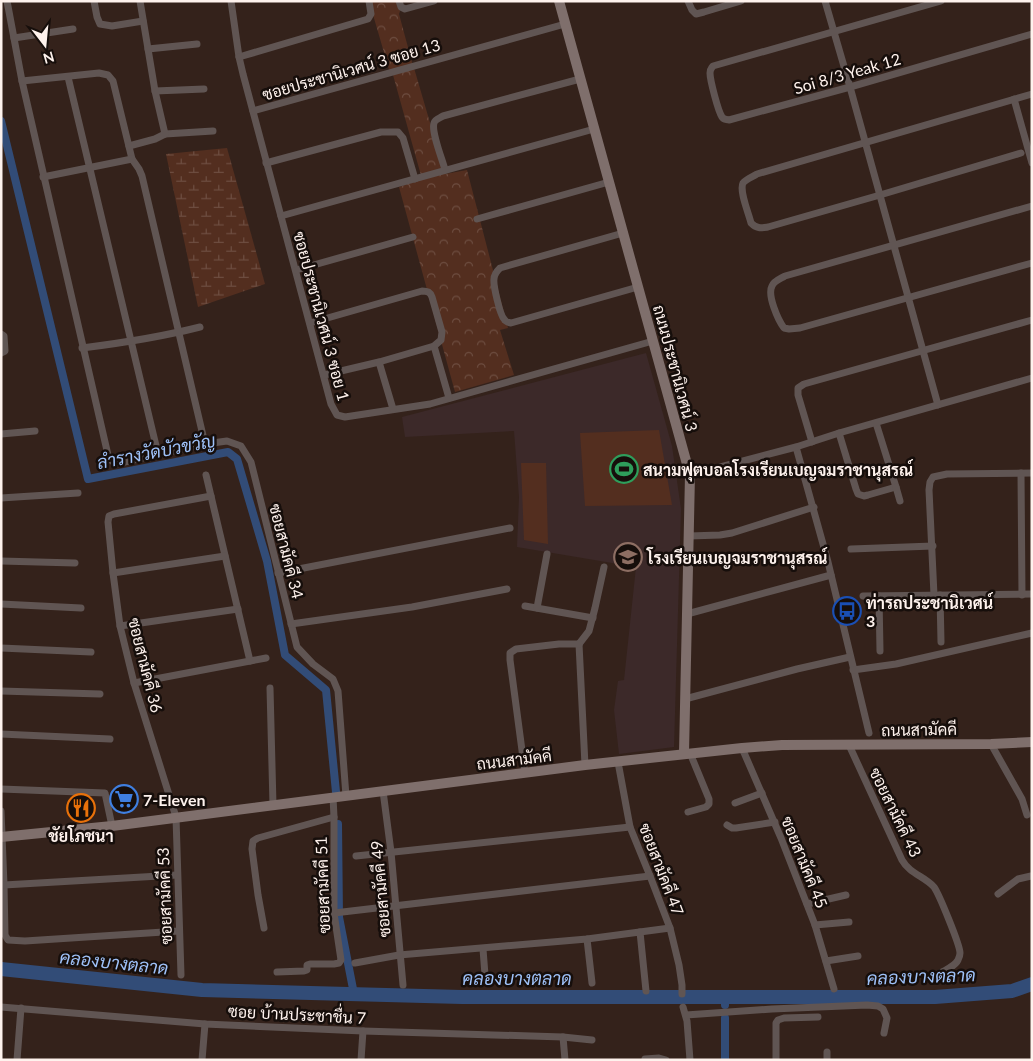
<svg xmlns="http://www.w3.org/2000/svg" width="1033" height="1061" font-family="Lato,Sarabun,sans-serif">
	<defs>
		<pattern id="wetland-marsh" width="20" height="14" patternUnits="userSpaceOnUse" patternTransform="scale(1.25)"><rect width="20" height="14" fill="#532e1f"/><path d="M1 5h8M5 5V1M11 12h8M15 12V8" fill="none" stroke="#6d4d40"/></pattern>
		<pattern id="park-crowns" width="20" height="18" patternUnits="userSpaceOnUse" patternTransform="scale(1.25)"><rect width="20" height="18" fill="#532e1f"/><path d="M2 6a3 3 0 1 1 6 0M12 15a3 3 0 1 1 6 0" fill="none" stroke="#6d4d40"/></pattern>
	</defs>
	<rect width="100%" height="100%" fill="#34221b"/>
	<path fill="#3c2929" d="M 646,353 L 672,446 L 681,509 L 674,747 L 619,754 L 614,710 L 618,681 L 624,680 L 636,567 L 517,547 L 519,497 L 514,431 L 405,437 L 402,417 Z"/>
	<g fill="#532e1f">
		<path d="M 659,430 L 672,505 L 585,506 L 580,433 Z"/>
		<path d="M 521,463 L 546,463 L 548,544 L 524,540 Z"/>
	</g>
	<path fill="url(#wetland-marsh)" d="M 227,148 L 265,284 L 198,307 L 166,154 Z"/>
	<g fill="url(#park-crowns)">
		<path d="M 369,1 L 397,1 L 400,11 L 399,14 L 413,66 L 390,73 Z"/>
		<path d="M 414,68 L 445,174 L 467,170 L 508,328 L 500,330 L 514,375 L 455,392 L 399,187 L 422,179 L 393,75 Z"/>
	</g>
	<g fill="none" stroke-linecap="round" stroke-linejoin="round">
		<g stroke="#324c77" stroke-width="8">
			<path d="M 1,121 L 88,479 L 228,452 L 237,459 L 267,561 L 285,655 L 326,690 L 336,792"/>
			<path d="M 338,824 L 339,917 L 354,994"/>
			<path d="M 725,997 L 725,1005"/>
			<path d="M 725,1060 L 725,1018"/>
		</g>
		<path stroke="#324c77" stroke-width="14" d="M 1,969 L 202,990 L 462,997 L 935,997 L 1012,991 L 1032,984"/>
		<g stroke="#605553" stroke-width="7">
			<path d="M 7,1 L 22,81 L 108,455 L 112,461 L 120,463 L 205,444 L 227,441 L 241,446 L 251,462 L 297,647 L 313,664 L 333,679 L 338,691 L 346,796"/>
			<path d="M 94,1 L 97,17 L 100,24 L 112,26 L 143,21"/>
			<path d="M 231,1 L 239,57 L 243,74 L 331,404 L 337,415 L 345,417 L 430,404 L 653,341"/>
			<path d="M 399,1 L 401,7 L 405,9 L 434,1"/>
			<path d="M 688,1 L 692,10 L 696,14 L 704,12 L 741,1"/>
			<path d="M 825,1 L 850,87 L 938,405"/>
			<path d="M 941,1 L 713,66 C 711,69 710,69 710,73 C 710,80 718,111 722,117 C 724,120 726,119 729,120 L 850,87 L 1032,34"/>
			<path d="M 14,38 L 73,29"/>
			<path d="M 148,49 L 197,44"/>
			<path d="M 239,57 L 368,19 L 371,14 L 369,1"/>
			<path d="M 68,77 L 158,454"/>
			<path d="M 22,81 L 99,73 L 108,75 L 113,81 L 132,159 L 139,169 L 142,176 L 205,444"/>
			<path d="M 155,91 L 204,89"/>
			<path d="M 1014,99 L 1032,163"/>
			<path d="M 253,111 L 565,24"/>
			<path d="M 165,134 L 213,131"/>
			<path d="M 129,146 L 155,139 L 165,134 L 155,91 L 140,1"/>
			<path d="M 1021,153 L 880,195 L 768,227 C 761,228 757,229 751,223 C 749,214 739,191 743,183 C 746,179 752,177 757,174 L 1032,94"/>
			<path d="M 266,163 L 381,132 L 398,132 L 403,138 L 415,179"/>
			<path d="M 445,170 C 443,161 431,132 434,123 C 435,119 440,118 443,116 L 580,79"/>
			<path d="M 43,177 L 132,159"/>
			<path d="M 1032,206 L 785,276 C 780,279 774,281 772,286 C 767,295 778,320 784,328 L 789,329 L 800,328 L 1032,263"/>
			<path d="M 281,216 L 594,129"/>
			<path d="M 477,219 L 609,182"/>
			<path d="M 623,233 L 500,268 C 497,271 494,274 494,279 C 493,285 500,315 504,319 C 507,323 507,322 511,323 L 638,287"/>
			<path d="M 296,270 L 413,237"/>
			<path d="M 310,323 L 422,291 C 428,291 430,292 432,297 L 442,332 L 441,340 L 434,346 L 379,362 L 324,375"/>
			<path d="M 1,334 L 4,336 L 5,351 L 1,353"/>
			<path d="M 434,346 L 449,398"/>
			<path d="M 82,348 C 122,343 161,337 200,327"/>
			<path d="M 379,362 L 393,409"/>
			<path d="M 839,433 L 856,489 L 858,494 L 864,496 L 868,495 L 896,487 L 876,423"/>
			<path d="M 1,434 L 35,431"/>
			<path d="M 812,442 L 798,395 L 798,388 L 804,384 L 1032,320"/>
			<path d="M 796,447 L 828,562 L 869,733"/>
			<path d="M 1021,473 L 1022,595"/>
			<path d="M 206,475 L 250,661"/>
			<path d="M 690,475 L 796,447 L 839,433 L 1032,378"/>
			<path d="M 896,487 L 900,501"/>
			<path d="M 1,498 L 78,493"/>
			<path d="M 689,536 L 720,535 L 732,533 L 814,507"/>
			<path d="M 851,549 L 933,546"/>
			<path d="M 1,561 L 75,563"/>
			<path d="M 113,573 L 225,556"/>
			<path d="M 278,573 L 510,528"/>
			<path d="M 934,595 L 929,490 L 930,482 L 933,477 L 947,474 L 1032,473"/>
			<path d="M 940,595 L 941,642"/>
			<path d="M 863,596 L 1032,594"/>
			<path d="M 879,596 L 880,651"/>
			<path d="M 1,604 L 81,608"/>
			<path d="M 525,606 L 593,618"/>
			<path d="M 537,608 L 547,554"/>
			<path d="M 687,614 L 831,575"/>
			<path d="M 291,624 L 412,607 L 507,589"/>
			<path d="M 120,626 L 238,609"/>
			<path d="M 579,644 L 585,765"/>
			<path d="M 579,644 L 589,631 L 595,608 L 604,567"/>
			<path d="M 1,648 L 91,652"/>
			<path d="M 853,670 L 896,664 L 1032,633"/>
			<path d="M 134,683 L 266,658"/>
			<path d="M 270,688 L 273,805"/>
			<path d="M 1,691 L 100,694"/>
			<path d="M 685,699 L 797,669 L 850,657"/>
			<path d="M 1,734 L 110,739"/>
			<path d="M 991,744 L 1022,799 L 1027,815"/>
			<path d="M 849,745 L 902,860 C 910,874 924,876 934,887 C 939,894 960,945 960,953 C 960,955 959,958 958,960 C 955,967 936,975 928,978"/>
			<path d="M 742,748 L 781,838 L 815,925 L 834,989"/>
			<path d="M 618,762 L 630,827 L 650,876 L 670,928 L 679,965 L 682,985 L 682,994"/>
			<path d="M 525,773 L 510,660 L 510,653 L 516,649 L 559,644 L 579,644"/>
			<path d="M 1,789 L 105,793 L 112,826"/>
			<path d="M 383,791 L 391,852 L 403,985"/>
			<path d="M 735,803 L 762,793"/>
			<path d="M 1,811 L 4,885 L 5,935 L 8,940 L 25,941 L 179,931"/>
			<path d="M 688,812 L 706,807 L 709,804 L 709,799 L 690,753"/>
			<path d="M 727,825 L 732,828 L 736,828 L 775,822"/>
			<path d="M 356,856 L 630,827"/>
			<path d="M 4,885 L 177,875"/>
			<path d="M 998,894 L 1018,879 L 1031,876"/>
			<path d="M 807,904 L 846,895"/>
			<path d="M 334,913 L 650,876"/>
			<path d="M 815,925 L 849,922"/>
			<path d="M 264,928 L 258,895 L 252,849 L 253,841 L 258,838 L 334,817"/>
			<path d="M 640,932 L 646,991"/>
			<path d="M 587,939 L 592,983"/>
			<path d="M 483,949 L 485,975"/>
			<path d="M 826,961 L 858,956"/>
			<path d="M 355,963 L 399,955 L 587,939 L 670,928"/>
			<path d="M 277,972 L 304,971 L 307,970 L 307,965 L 310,964 L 334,964 L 339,963 L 341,960 L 334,913 L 334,817 L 333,797"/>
			<path d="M 181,975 L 176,817 L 134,683 L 120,626 L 113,573 L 108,522 L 109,516 L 114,514 L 211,496"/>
			<path d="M 1,1007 L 205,1024 L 363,1031 L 563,1037 L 592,1040"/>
			<path d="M 683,1007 L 687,1021 L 690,1060"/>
			<path d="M 686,1015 L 772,1009 L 867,1005 L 878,1006 L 883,1009 L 887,1018 L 884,1033"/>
			<path d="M 563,1037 L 565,1060"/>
			<path d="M 645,1059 L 659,1058 L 666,1060"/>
			<path d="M 17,1060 L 21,1008"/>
			<path d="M 202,1060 L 205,1024"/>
			<path d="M 361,1060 L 363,1031"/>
			<path d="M 776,1060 L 776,1023 L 778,1020 L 784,1018 L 818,1017"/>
			<path d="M 827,1060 L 827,1052"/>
		</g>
		<g stroke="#7f6f6c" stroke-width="10">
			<path d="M 559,1 L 690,475 L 684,753"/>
			<path d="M 1,837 L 112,826 L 585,765 L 742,748 L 782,745 L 991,744 L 1032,742"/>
		</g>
	</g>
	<defs>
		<symbol id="stadium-ring" viewBox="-11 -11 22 22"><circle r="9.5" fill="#160e0b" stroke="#2e9e5b" stroke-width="1.5"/><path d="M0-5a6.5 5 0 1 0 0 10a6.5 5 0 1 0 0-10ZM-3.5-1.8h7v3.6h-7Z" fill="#2e9e5b"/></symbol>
		<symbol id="school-ring" viewBox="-11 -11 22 22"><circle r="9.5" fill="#160e0b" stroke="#8d6e63" stroke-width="1.5"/><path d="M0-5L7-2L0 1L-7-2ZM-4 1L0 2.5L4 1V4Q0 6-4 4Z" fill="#8d6e63"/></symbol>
		<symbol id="bus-ring" viewBox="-11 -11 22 22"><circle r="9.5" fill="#160e0b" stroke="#1a4fb4" stroke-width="1.5"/><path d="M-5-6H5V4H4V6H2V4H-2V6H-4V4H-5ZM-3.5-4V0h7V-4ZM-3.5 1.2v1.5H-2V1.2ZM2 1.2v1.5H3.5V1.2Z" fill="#1a4fb4"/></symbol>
		<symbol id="supermarket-ring" viewBox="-11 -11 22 22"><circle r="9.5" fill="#160e0b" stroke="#3f7fe0" stroke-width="1.5"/><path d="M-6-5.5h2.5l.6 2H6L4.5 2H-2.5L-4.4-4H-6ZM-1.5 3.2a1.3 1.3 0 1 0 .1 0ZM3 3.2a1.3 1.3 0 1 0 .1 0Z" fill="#3f7fe0"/></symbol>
		<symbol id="restaurant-ring" viewBox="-11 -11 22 22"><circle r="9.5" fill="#160e0b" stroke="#e8710a" stroke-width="1.5"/><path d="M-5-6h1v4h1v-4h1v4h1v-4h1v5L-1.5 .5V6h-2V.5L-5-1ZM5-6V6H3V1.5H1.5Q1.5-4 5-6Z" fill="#e8710a"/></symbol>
	</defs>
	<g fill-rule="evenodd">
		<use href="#stadium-ring" x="608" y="453" width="32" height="32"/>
		<use href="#school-ring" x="612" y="541" width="32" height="32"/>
		<use href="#bus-ring" x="831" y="595" width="32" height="32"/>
		<use href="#supermarket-ring" x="108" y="783" width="32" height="32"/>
		<use href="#restaurant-ring" x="65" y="792" width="32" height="32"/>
	</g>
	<g text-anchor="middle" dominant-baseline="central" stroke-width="5" stroke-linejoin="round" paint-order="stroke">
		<g font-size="16" fill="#fef2ed" stroke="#160e0b">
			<text transform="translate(351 69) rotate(-16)">ซอยประชานิเวศน์ 3 ซอย 13</text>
			<text transform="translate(847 73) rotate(-16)">Soi 8/3 Yeak 12</text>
			<text transform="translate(322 316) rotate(75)">ซอยประชานิเวศน์ 3 ซอย 1</text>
			<text transform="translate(676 368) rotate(75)">ถนนประชานิเวศน์ 3</text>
			<text transform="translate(287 551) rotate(76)">ซอยสามัคคี 34</text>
			<text transform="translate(146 665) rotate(76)">ซอยสามัคคี 36</text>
			<text transform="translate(919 729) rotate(-1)">ถนนสามัคคี</text>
			<text transform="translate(514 759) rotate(-7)">ถนนสามัคคี</text>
			<text transform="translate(896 812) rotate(64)">ซอยสามัคคี 43</text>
			<text transform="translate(805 862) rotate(68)">ซอยสามัคคี 45</text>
			<text transform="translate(662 869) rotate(69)">ซอยสามัคคี 47</text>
			<text transform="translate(322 885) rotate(-92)">ซอยสามัคคี 51</text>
			<text transform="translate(380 889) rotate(-95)">ซอยสามัคคี 49</text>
			<text transform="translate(164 896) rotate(-92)">ซอยสามัคคี 53</text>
			<text transform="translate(297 1014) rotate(3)">ซอย บ้านประชาชื่น 7</text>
		</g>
		<g font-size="16" font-weight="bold" fill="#fef2ed" stroke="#160e0b" text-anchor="start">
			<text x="643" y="469">สนามฟุตบอลโรงเรียนเบญจมราชานุสรณ์</text>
			<text x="647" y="557">โรงเรียนเบญจมราชานุสรณ์</text>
			<text x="866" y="602">ท่ารถประชานิเวศน์<tspan x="866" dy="18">3</tspan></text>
			<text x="143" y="799">7-Eleven</text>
			<text x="81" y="835" text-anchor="middle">ชัยโภชนา</text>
		</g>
		<g font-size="18" font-style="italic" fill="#9ec1f8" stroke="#160e0b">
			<text transform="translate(156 451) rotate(-11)">ลำรางวัดบัวขวัญ</text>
			<text transform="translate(114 962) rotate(6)">คลองบางตลาด</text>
			<text transform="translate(921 976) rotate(-2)">คลองบางตลาด</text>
			<text x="517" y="978">คลองบางตลาด</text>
		</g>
	</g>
	<rect width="1033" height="1061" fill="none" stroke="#fef2ed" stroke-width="5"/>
	<g transform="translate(45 45) rotate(164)" stroke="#160e0b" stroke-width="4" paint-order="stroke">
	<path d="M0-4L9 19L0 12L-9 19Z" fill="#fef2ed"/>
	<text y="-8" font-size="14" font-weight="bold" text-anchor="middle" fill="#fef2ed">N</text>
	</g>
</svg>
